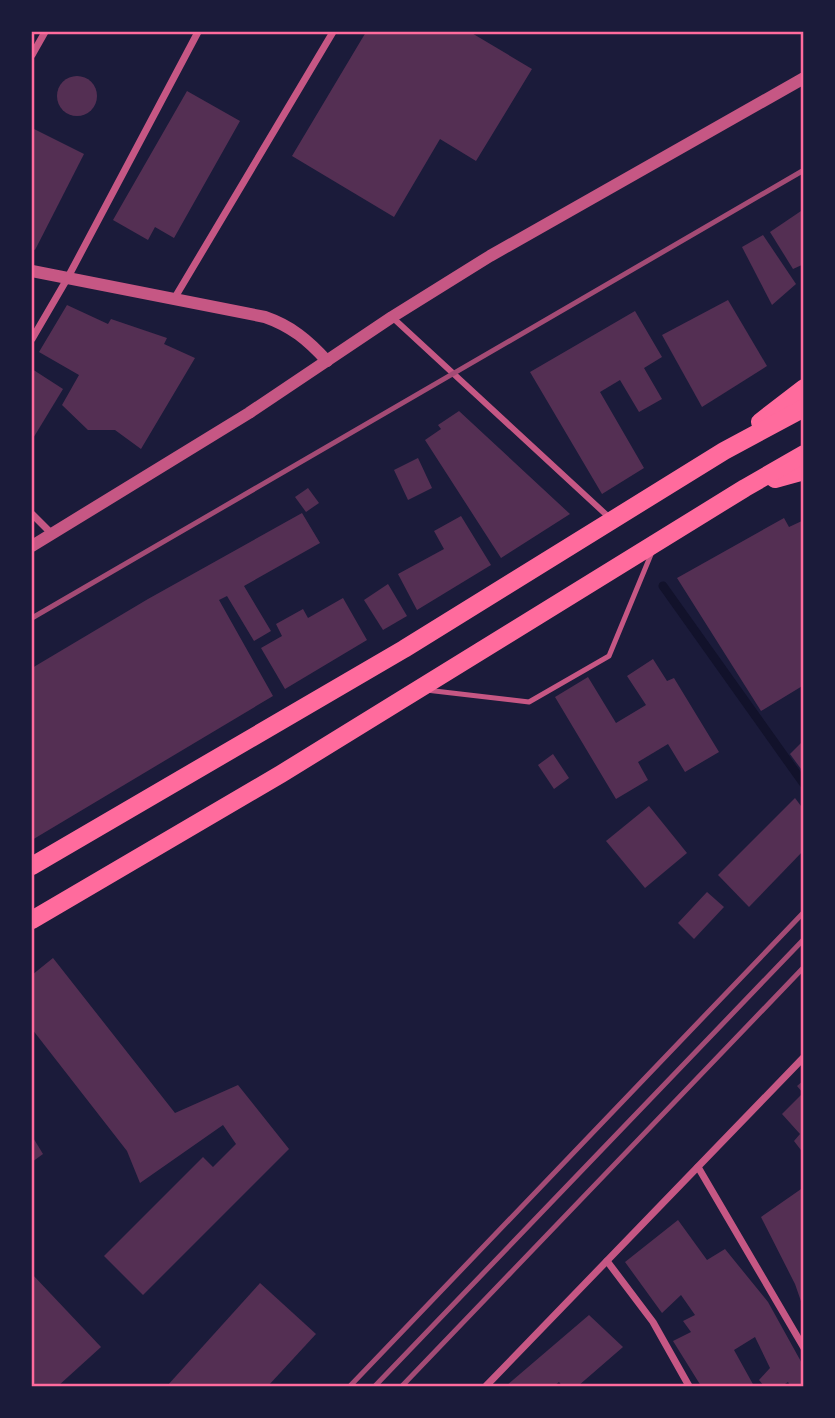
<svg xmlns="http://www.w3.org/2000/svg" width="835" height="1418" font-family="'Crimson Pro',serif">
	<rect width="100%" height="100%" fill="#1b1b3a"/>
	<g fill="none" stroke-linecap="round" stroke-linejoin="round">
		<path stroke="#12122b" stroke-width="9" d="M 663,586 L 804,784"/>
	</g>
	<g fill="#542f53">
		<path d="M 366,32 L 470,32 L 532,69 L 476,161 L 440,139 L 394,217 L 292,156 Z"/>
		<circle cx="77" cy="96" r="20"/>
		<path d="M 187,91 L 240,121 L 174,238 L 155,227 L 148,240 L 113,220 Z"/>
		<path d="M 32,128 L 84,154 L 35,250 L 32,249 Z"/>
		<path d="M 804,209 L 804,264 L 793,269 L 770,232 Z"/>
		<path d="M 763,235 L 796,284 L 772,305 L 742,247 Z"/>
		<path d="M 728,300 L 767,366 L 702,407 L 662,335 Z"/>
		<path d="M 67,305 L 108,324 L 111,319 L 167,338 L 164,344 L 195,358 L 141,449 L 115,430 L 88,430 L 62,405 L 79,375 L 39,352 Z"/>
		<path d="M 635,311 L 662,357 L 644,368 L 662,399 L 639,412 L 620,380 L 600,392 L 644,468 L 602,494 L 530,372 Z"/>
		<path d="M 32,369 L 63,389 L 32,440 Z"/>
		<path d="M 459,411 L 570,514 L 501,558 L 425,440 L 441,429 L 438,425 Z"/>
		<path d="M 418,458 L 432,488 L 408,500 L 394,470 Z"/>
		<path d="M 308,488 L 319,503 L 306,512 L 295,497 Z"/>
		<path d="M 302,513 L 320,543 L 244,586 L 271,631 L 254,641 L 227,596 L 219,600 L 273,696 L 32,840 L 32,668 L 148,599 Z"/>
		<path d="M 461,516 L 491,565 L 417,610 L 398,574 L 444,549 L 434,531 Z"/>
		<path d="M 784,518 L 789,527 L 804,520 L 804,685 L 761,711 L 677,578 Z"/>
		<path d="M 388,584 L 407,616 L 383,630 L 364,600 Z"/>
		<path d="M 343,598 L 367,640 L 285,689 L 261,648 L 282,636 L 276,624 L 303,609 L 308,618 Z"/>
		<path d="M 653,659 L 667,681 L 674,678 L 719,752 L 685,772 L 668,744 L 638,762 L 648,780 L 616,799 L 555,697 L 588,677 L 616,723 L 646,705 L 627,676 Z"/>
		<path d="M 804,740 L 804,773 L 790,754 Z"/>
		<path d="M 553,754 L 569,778 L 554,789 L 538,765 Z"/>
		<path d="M 795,798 L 804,810 L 804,850 L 749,907 L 718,875 Z"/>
		<path d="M 649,806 L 687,853 L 645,888 L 606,841 Z"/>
		<path d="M 707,892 L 724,907 L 694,939 L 678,923 Z"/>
		<path d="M 53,958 L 175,1113 L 238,1085 L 289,1149 L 143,1295 L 104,1256 L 203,1157 L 213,1167 L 236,1144 L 223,1125 L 140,1183 L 127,1151 L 32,1029 L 32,975 Z"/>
		<path d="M 804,1080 L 804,1154 L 794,1141 L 800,1134 L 782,1114 L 803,1093 L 797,1086 Z"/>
		<path d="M 32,1136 L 43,1154 L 32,1162 Z"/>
		<path d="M 804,1187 L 804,1307 L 803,1307 L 795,1284 L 761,1217 Z"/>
		<path d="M 678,1220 L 707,1260 L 725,1249 L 768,1302 L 804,1367 L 804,1386 L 790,1386 L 788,1382 L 782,1386 L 764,1386 L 759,1380 L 770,1368 L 755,1337 L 734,1350 L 754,1386 L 701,1386 L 673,1341 L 691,1332 L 683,1321 L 695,1315 L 681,1295 L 662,1313 L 625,1262 Z"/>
		<path d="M 32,1274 L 101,1347 L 58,1386 L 32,1386 Z"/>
		<path d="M 260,1283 L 316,1334 L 268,1386 L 167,1386 Z"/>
		<path d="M 589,1315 L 623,1347 L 578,1386 L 562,1386 L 559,1382 L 554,1386 L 506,1386 Z"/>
	</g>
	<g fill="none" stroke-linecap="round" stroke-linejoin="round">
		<path stroke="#c65784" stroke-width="5" d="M 426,690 L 529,702 L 609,656 L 652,552"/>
		<path stroke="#c65784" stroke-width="6" d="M 392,317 L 612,520"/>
		<g stroke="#c65784" stroke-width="7">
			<path d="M 32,55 L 45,32"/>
			<path d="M 174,299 L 333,32"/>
			<path d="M 32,339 L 67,279 L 198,32"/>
			<path d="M 32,514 L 52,534"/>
			<path d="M 698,1167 L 804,1348"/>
			<path d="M 607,1261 L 653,1322 L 689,1386"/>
			<path d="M 486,1386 L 804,1057"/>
		</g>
		<g stroke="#c65784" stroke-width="12">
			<path d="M 32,271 L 265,317 C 291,326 308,340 327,361"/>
			<path d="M 32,546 L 249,413 L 392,317 L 490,256 L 804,78"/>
		</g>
		<g stroke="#ff6b9d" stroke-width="18">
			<path d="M 760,422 L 804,388"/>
			<path d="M 775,479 L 804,471"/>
			<path d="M 32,866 L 404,649 L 724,451 L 804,408"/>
			<path d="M 32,920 L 281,774 L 745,488 L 804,454"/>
		</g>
		<g stroke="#a44b75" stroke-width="5">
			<path d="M 32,618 L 804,170"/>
			<path d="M 350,1386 L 804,912"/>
			<path d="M 375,1386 L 804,939"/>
			<path d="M 402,1386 L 804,967"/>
		</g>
	</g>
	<rect width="835" height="1418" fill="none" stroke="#1b1b3a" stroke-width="66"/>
	<rect x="33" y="33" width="769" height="1352" fill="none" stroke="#ff6b9d" stroke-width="2.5"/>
</svg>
